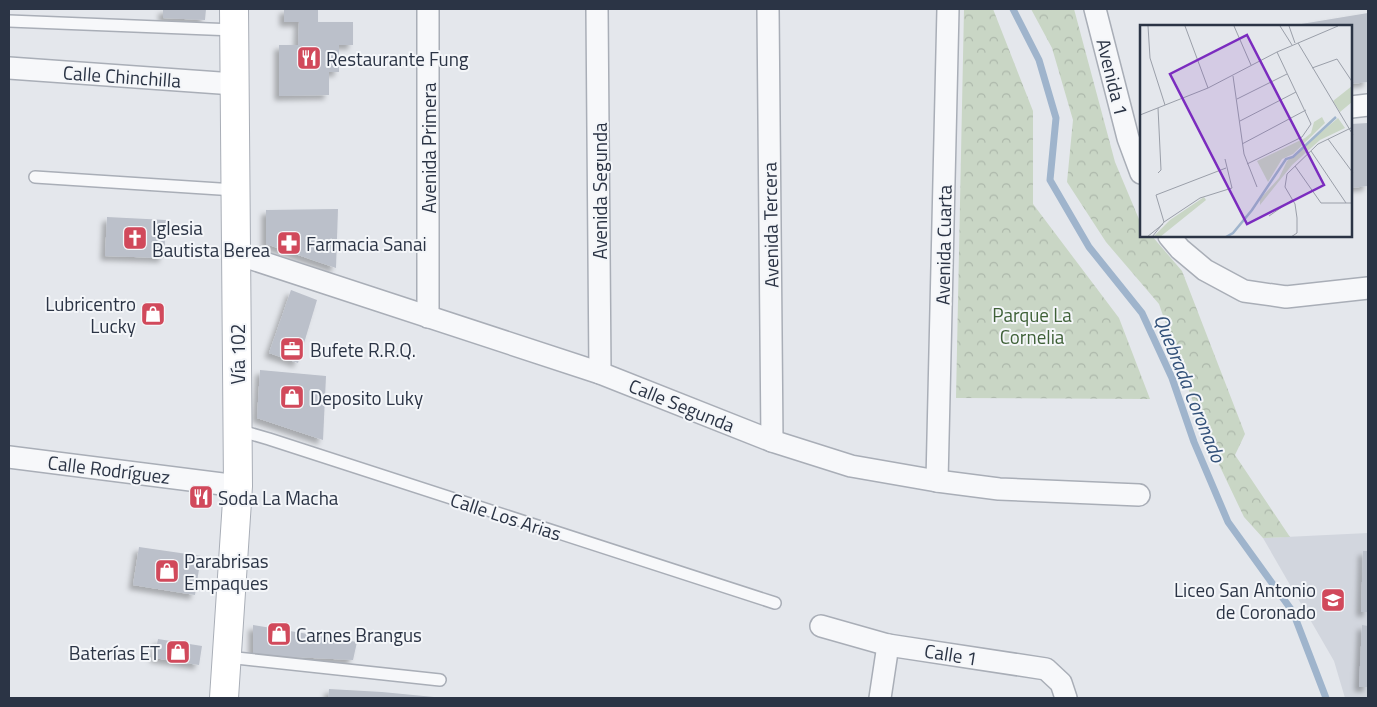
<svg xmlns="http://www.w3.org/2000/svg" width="1377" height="707" font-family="'Titillium Web',sans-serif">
	<defs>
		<pattern id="park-crowns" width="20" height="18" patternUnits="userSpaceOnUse" patternTransform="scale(1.25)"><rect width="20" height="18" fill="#c9d6c5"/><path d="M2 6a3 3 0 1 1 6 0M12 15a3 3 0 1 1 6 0" fill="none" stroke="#adb8ab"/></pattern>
		<filter id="shadow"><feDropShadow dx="-4.5" dy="4.5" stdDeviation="2.5" flood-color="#0004"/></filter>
	</defs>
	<rect width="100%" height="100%" fill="#e4e7ec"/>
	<path fill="#d2d6de" d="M 1368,533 L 1368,698 L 1345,698 L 1334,661 L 1263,538 Z"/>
	<g fill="url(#park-crowns)">
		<path d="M 964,9 L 993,9 L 1033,111 L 1033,204 L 1119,318 L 1150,399 L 956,398 Z"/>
		<path d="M 1031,9 L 1074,9 L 1115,162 L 1141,224 L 1141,236 L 1152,236 L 1182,271 L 1245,434 L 1235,455 L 1290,537 L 1263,538 L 1244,517 L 1203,431 L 1159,304 L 1106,242 L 1067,182 L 1073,120 L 1052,48 Z"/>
	</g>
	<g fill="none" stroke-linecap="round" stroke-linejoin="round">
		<path stroke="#9fb4cc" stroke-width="7" d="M 1013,9 L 1039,60 L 1056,118 L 1050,180 L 1089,247 L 1142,313 L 1172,378 L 1194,442 L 1228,522 L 1293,612 L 1326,698"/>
	</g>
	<g fill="#bbc0ca" filter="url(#shadow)">
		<path d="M 163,9 L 206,9 L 205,20 L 163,18 Z"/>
		<path d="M 284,9 L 318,9 L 318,22 L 353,22 L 353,45 L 339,45 L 339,72 L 329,72 L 329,95 L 279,96 L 279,45 L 298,45 L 299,22 L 284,22 Z"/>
		<path d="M 1368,13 L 1368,82 L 1351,84 L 1351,26 L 1289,26 Z"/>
		<path d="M 1368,123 L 1368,186 L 1351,188 L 1351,124 Z"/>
		<path d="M 338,209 L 336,268 L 266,244 L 266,210 Z"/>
		<path d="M 107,217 L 166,220 L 164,258 L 105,256 Z"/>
		<path d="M 291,290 L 317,300 L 298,363 L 269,353 Z"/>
		<path d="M 260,370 L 326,376 L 323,440 L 257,418 Z"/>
		<path d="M 139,547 L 201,556 L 195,595 L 133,585 Z"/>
		<path d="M 1363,551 L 1368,551 L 1368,612 L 1361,612 Z"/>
		<path d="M 253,625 L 357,642 L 353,660 L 253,655 Z"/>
		<path d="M 1362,625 L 1368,626 L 1368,687 L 1359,687 Z"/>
		<path d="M 158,639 L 202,646 L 199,665 L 154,658 Z"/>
		<path d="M 329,689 L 382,692 L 434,697 L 434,698 L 328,698 Z"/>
	</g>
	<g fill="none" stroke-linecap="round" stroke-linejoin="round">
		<defs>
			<g id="lane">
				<path d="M 9,21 L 234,30"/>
				<path d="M 35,177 L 235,190"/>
				<path d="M 238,430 L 269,439 L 775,603"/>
				<path d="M 227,657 L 440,680"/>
			</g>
			<g id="street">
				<path d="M 597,9 L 600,373"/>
				<path d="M 768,9 L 772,441"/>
				<path d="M 1095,9 L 1128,138 L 1141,173"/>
				<path d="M 9,68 L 234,84"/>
				<path d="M 1351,107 L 1368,105"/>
				<path d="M 1169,236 L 1180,249 L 1205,270 L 1244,291 L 1286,297 L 1368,288"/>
				<path d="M 237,254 L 600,373 L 772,441 L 851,466 L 937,481 L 999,489 L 1139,495"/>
				<path d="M 428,317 L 428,9"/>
				<path d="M 9,457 L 238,486"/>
				<path d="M 937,481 L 948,9"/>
				<path d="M 821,626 L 888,645 L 1046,669 L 1061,683 L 1066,698"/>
				<path d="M 880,698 L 888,645"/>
			</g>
			<path id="secondary" d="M 224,698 L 238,486 L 234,9"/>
		</defs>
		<use href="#lane" stroke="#a9aeb7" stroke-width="14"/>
		<use href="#street" stroke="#a9aeb7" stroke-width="24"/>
		<use href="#secondary" stroke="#a9aeb7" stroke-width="30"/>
		<use href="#lane" stroke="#f7f8fa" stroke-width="11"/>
		<use href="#street" stroke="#f7f8fa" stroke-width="21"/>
		<use href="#secondary" stroke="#fff" stroke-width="28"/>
	</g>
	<defs>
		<symbol id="restaurant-square" viewBox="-11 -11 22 22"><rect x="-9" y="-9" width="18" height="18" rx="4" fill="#d1495b" stroke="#f4f6f9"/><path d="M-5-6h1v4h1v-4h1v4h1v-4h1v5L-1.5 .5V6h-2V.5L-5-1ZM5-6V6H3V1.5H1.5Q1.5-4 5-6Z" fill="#fff"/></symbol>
		<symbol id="church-square" viewBox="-11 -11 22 22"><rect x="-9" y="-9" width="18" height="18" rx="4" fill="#d1495b" stroke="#f4f6f9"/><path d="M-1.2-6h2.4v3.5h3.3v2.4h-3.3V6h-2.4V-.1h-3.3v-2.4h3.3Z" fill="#fff"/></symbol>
		<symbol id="pharmacy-square" viewBox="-11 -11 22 22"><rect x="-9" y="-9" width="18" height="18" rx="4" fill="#d1495b" stroke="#f4f6f9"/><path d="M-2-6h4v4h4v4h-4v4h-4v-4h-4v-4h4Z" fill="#fff"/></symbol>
		<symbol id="shop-square" viewBox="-11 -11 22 22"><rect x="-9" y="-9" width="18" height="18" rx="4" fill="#d1495b" stroke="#f4f6f9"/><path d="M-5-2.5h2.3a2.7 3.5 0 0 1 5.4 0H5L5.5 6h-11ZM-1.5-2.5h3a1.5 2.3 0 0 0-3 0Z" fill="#fff"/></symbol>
		<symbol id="office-square" viewBox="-11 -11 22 22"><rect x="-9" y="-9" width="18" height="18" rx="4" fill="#d1495b" stroke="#f4f6f9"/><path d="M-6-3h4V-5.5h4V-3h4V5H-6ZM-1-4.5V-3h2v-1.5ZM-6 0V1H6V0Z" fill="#fff"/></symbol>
		<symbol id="school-square" viewBox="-11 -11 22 22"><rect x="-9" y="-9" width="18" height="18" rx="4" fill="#d1495b" stroke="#f4f6f9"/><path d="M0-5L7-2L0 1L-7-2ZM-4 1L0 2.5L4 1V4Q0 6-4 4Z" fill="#fff"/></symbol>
	</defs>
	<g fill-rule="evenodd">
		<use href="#restaurant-square" x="295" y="44" width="28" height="28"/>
		<use href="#church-square" x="121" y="224" width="28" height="28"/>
		<use href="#pharmacy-square" x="275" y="229" width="28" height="28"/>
		<use href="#shop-square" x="139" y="300" width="28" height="28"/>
		<use href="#office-square" x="278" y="335" width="28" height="28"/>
		<use href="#shop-square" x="278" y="383" width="28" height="28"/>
		<use href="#restaurant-square" x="187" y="483" width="28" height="28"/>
		<use href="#shop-square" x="153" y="557" width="28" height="28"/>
		<use href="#school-square" x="1319" y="586" width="28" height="28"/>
		<use href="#shop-square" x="265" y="620" width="28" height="28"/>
		<use href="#shop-square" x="164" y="638" width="28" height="28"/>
	</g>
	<g text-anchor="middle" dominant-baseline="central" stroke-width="4" stroke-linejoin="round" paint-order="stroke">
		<g font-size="19" fill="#2b3445" stroke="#f4f6f9" text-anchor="start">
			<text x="326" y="58">Restaurante Fung</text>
			<text x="152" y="227">Iglesia<tspan x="152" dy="22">Bautista Berea</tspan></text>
			<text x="306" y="243">Farmacia Sanai</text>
			<text x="136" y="303" text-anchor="end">Lubricentro<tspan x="136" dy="22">Lucky</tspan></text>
			<text x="310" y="349">Bufete R.R.Q.</text>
			<text x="310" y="397">Deposito Luky</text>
			<text x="218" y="497">Soda La Macha</text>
			<text x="184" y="560">Parabrisas<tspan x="184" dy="22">Empaques</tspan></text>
			<text x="1316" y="589" text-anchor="end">Liceo San Antonio<tspan x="1316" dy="22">de Coronado</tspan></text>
			<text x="296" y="634">Carnes Brangus</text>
			<text x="160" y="652" text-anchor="end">Baterías ET</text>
		</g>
		<g font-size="19" fill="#2b3445" stroke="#f4f6f9">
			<text transform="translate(122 76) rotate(4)">Calle Chinchilla</text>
			<text transform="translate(1113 77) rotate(76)">Avenida 1</text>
			<text transform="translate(428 148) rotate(-90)">Avenida Primera</text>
			<text transform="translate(599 191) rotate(-90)">Avenida Segunda</text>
			<text transform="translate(770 225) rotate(-91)">Avenida Tercera</text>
			<text transform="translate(943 245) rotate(-89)">Avenida Cuarta</text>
			<text transform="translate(237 354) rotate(-90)">Vía 102</text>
			<text transform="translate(682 405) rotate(22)">Calle Segunda</text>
			<text transform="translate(109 469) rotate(7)">Calle Rodríguez</text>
			<text transform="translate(506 516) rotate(18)">Calle Los Arias</text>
			<text transform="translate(951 654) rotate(9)">Calle 1</text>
		</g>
		<g font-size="19" fill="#3f6138" stroke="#f4f6f9">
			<text x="1032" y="314">Parque La<tspan x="1032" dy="22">Cornelia</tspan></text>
		</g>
		<g font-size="20" font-style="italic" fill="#34527a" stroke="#f4f6f9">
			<text transform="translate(1190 388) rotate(68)">Quebrada Coronado</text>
		</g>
	</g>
	<g transform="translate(1140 25)">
		<rect width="212" height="212" fill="#e4e7ec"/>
		<path d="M 212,61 L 212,77 L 200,87 L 193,76 ZM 182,92 L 185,98 L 153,129 L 142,134 L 128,157 L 117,136 L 165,113 L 171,108 L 174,97 ZM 198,93 L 205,103 L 180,115 L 152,140 L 120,180 L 120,174 L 139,153 L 147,136 ZM 64,172 L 66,175 L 20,212 L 13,212 L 30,195 Z" fill="#c9d6c5"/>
		<path fill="none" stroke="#9fb4cc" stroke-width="2.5" d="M 86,212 L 93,208 L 112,185 L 146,134 L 153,132 L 196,92"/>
		<path fill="none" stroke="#9a9fa9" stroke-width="1" d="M 8,1 L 10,33 L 25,80M 45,1 L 68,63M 94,1 L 111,40M 140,1 L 152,20M 149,1 L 155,18M 158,18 L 213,110M 172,43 L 197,34 L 213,58M 93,51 L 104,129 L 117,162M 97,74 L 147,49M 18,83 L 21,145 L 18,148M 0,90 L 68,63 L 137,27 L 198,1M 100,96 L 156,67M 188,114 L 213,148M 102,119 L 166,85M 171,126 L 206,178M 107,139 L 162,112 L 171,99 L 137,27M 155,141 L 181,178 L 213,178M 129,191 L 152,175M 24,197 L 16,170 L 86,143M 7,212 L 23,199M 12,212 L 24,197 L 60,173 L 92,163 L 85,134M 151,212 L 157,208 L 157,193 L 155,179 L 145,162 L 147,149 L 178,119 L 213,102"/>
		<path fill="#7b2cbf" fill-opacity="0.15" stroke="#7b2cbf" stroke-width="2.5" d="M 107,10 L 184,160 L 107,199 L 30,49 Z"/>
		<rect width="212" height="212" fill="none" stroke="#2b3445" stroke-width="2.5"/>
	</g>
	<rect width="1377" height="707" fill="none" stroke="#2b3445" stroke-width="20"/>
</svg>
